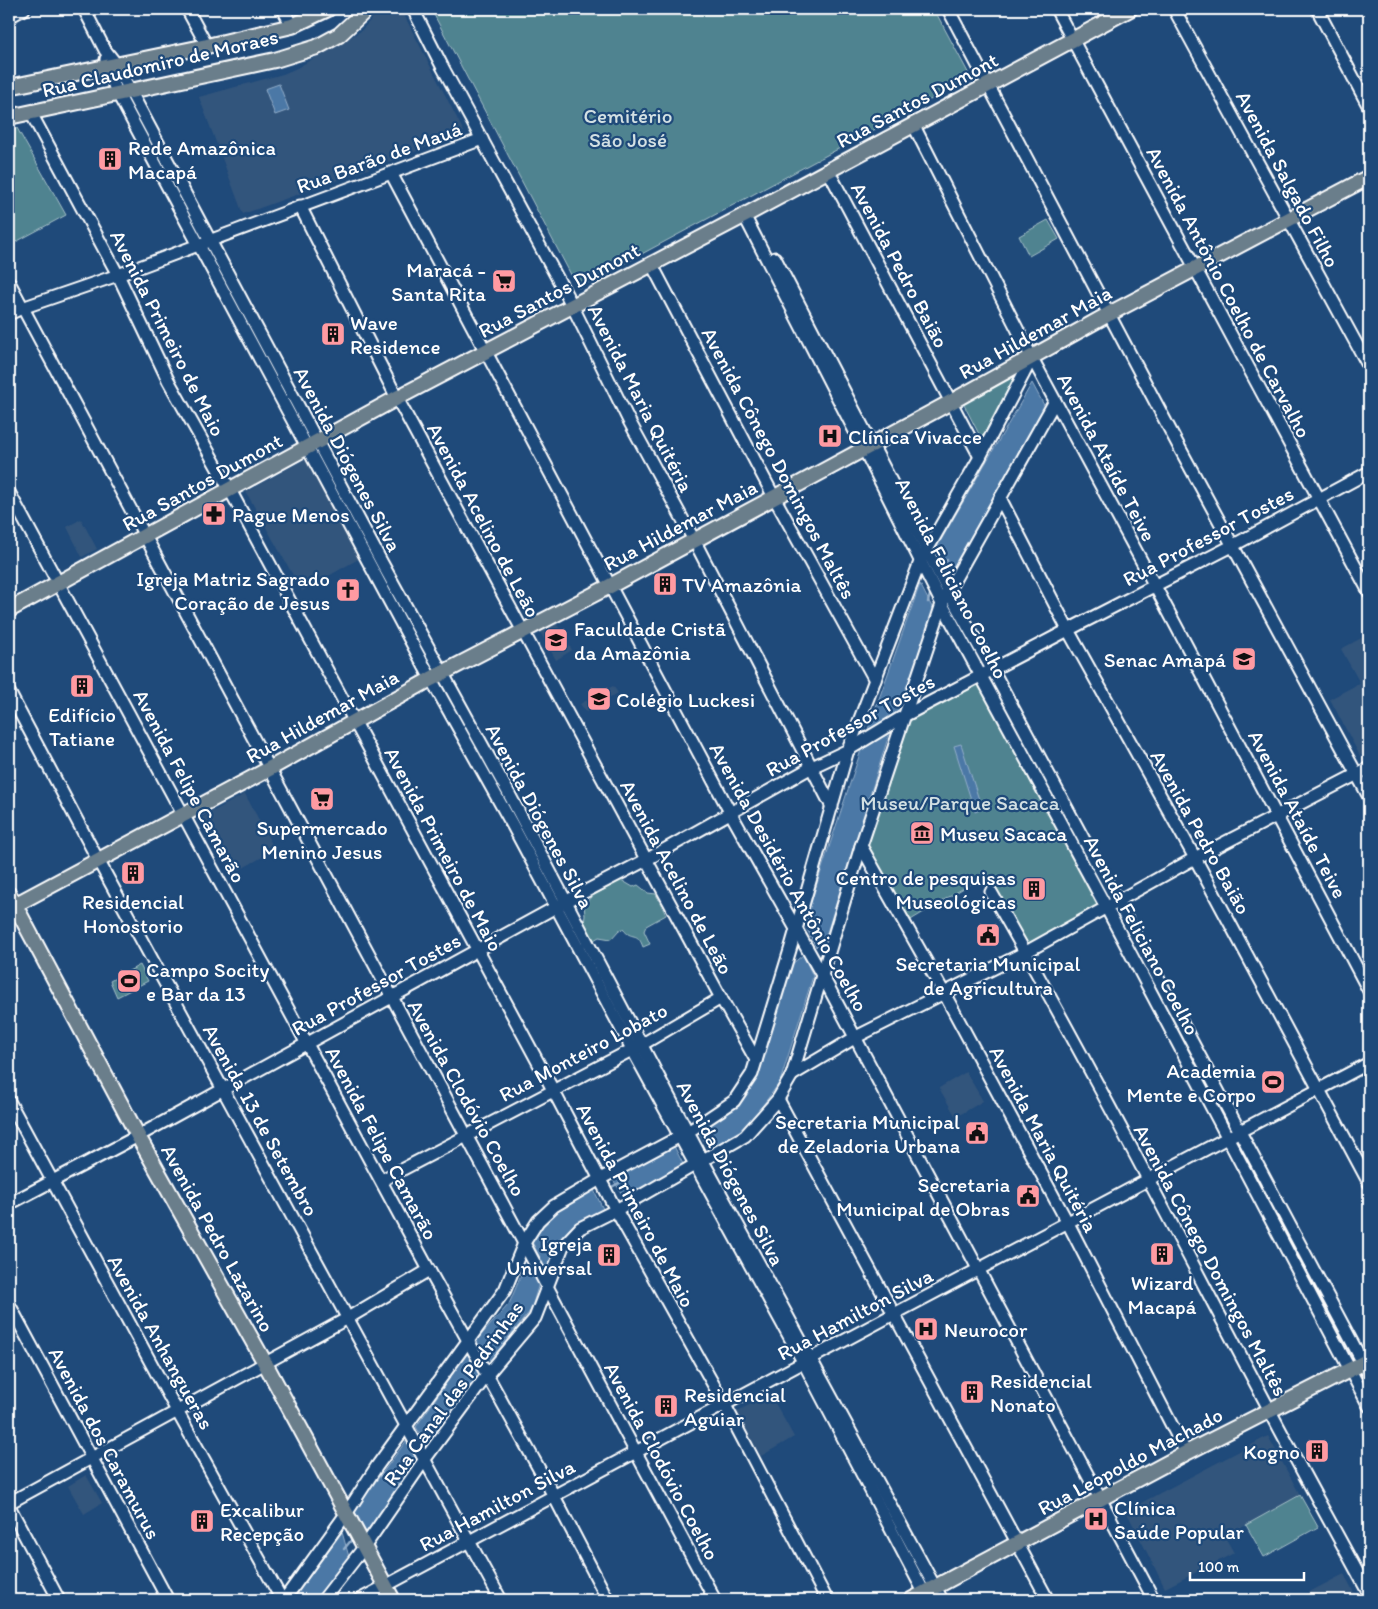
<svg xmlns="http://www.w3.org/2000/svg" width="1378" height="1609" font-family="Itim,sans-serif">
	<rect width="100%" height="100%" fill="#1f4a7a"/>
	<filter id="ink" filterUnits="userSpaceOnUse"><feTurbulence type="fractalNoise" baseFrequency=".02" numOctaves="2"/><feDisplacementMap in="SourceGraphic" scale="10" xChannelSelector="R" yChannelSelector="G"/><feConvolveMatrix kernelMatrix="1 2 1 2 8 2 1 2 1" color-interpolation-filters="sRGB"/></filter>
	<g filter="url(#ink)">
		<g fill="#33557c">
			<path d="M 380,9 L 401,9 L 464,132 L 407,155 L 243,214 L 199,97 L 283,74 L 297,68 L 361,31 Z"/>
			<path d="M 307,458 L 362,557 L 302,591 L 246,492 Z"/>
			<path d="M 81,519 L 97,549 L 82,557 L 67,527 Z"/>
			<path d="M 555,621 L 572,650 L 556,660 L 539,630 Z"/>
			<path d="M 1369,634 L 1369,751 L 1360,756 L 1330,699 L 1360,683 L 1341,649 Z"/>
			<path d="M 613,686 L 618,693 L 586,712 L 580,704 Z"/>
			<path d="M 245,794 L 275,850 L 232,874 L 201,818 Z"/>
			<path d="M 966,1072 L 983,1101 L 956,1117 L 939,1088 Z"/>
			<path d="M 770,1394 L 794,1437 L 761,1456 L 736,1412 Z"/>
			<path d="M 1268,1436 L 1300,1495 L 1225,1537 L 1234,1553 L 1165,1588 L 1126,1511 Z"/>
			<path d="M 86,1475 L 102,1503 L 84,1514 L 68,1486 Z"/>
			<path d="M 1344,1574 L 1358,1600 L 1294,1600 Z"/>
		</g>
		<g fill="#4f8390" stroke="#a7c1c8">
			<path d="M 431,9 L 934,9 L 971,78 L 578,288 Z"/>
			<path d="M 17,128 L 66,215 L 12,244 L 9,239 L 9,132 Z"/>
			<path d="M 1048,220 L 1059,239 L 1029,256 L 1019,236 Z"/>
			<path d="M 1021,373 L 981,438 L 963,403 Z"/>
			<path d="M 980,677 L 1104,906 L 1027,948 L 987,874 L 909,921 L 864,845 L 908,717 Z"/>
			<path d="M 621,880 L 633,887 L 638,885 L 648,893 L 656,894 L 666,915 L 646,926 L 644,931 L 650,944 L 643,947 C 637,930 632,941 623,929 L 619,930 L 611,939 L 599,937 L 592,941 L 584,925 L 585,915 L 584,905 L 591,897 Z"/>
			<path d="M 140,965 L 148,981 L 117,997 L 110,981 Z"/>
			<path d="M 1300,1495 L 1318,1527 L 1264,1557 L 1246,1525 Z"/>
		</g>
		<g fill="#4b78a6" stroke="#93aeca">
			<path d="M 279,84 L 289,110 L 275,115 L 265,89 Z"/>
			<path d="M 1032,383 L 1045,407 L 951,571 L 937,547 Z"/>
			<path d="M 920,584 L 934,611 L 886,744 L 826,936 L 816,947 L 804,923 L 866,735 Z"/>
			<path d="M 961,744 L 982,809 L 975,812 L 954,746 Z"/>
			<path d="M 803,955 L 813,976 L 780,1082 L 746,1128 L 711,1153 L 699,1131 L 727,1113 L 756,1078 L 792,964 Z"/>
			<path d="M 673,1144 L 683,1164 L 625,1199 L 612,1178 Z"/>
			<path d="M 593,1188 L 603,1209 L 559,1241 L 547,1271 L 531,1240 L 558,1210 Z"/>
			<path d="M 528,1259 L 540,1280 L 531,1310 L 490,1360 L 476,1341 L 509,1304 Z"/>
			<path d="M 467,1353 L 480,1376 L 429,1448 L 416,1427 Z"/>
			<path d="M 407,1440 L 417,1461 L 366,1534 L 353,1512 Z"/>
			<path d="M 342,1532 L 349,1557 L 316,1600 L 292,1600 Z"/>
		</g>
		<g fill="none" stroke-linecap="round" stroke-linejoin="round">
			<g stroke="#93aeca" stroke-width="2.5">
				<path d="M 941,570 L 947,560"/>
				<path d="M 928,602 L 931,591"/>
				<path d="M 608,1189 L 619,1183"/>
				<path d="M 344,1549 L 353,1538"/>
			</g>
			<defs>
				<g id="minor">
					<path d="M 84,9 L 105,50 L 116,64 L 382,563 L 508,792 L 703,1161 L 942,1600"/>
					<path d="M 187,9 L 207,46"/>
					<path d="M 283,9 L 292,26"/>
					<path d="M 413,9 L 443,68 L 572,305 L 628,419 L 694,540 L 832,807"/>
					<path d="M 948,9 L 1177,443 L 1369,797"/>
					<path d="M 1056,9 L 1369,592"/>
					<path d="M 1174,9 L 1369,367"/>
					<path d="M 1317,9 L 1369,107"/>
					<path d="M 9,17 L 24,9"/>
					<path d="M 106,59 L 106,67 L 118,94 L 431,679 L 513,826 L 632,1049 L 806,1367 L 928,1600"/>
					<path d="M 31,113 L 118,275 L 168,380 L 230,490 L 553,1090 L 616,1210 L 727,1409 L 827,1600"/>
					<path d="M 913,124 L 1032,358 L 1155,586 L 1369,991"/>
					<path d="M 828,170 L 980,457"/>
					<path d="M 391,173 L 730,812 L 822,975 L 1154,1600"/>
					<path d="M 300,206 L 397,398 L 721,998 L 756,1060"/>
					<path d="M 744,215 L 864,449 L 942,604 L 1106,907 L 1369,1406"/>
					<path d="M 775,258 L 948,591 L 992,669 L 1117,901 L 1369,1374"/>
					<path d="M 651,263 L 774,497 L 875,680"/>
					<path d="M 9,282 C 243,722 479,1161 715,1600"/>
					<path d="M 9,314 L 22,308 L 118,275 L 482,139"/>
					<path d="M 9,492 L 429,1270 L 554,1496 L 608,1600"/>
					<path d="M 1000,498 L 1068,630 L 1195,858 L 1369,1183"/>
					<path d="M 9,692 L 98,860 L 501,1600"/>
					<path d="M 861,846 L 944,993 L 1070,1227 L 1186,1453"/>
					<path d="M 991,892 C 1088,1061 1177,1235 1268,1407 C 1301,1470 1336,1532 1369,1594"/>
					<path d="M 792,1075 L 856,1037 L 1026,952 L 1195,858 L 1369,768"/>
					<path d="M 778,1099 L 1048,1600"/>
					<path d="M 9,1101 L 177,1411 L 282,1600"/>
					<path d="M 382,1180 L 641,1045 L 721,998"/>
					<path d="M 9,1204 L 138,1136 L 565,902 L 646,860 L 812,767 L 848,750 L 904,716 L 1068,630 L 1232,546 L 1369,472"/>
					<path d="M 9,1304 L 168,1600"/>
					<path d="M 9,1503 L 348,1318 L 429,1270"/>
					<path d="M 9,1506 L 59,1600"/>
					<path d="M 284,1600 L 346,1514 L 377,1466 L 406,1426 L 505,1290 L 524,1243 L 538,1221 L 554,1206 L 600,1179 L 688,1132 L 734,1101 L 752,1074 L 790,950 L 848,750 L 920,562 L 980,457 L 1032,358"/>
					<path d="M 323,1600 L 365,1546 L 425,1459 L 487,1375 L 535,1318 L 563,1246 L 580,1228 L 616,1210 L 745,1136 L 778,1099 L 792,1075 L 861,846 L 942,604 L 948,591 L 1055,401"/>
					<path d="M 359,1600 L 894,1314 L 1369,1063"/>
				</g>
				<g id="major">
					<path d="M 9,87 L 207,46 L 292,26 L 328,9"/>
					<path d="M 9,117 L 275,60 L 317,47 L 339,35 L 367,9"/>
					<path d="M 9,610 L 397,398 L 751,212 L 1130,9"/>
					<path d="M 9,894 L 138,1136 L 265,1363 L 393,1600"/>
					<path d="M 9,908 L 269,769 L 431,679 L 610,586 L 951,402 L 1109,314 L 1369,177"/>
					<path d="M 911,1600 L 1186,1453 L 1369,1360"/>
				</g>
			</defs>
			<use href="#minor" stroke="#fff" stroke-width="15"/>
			<use href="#major" stroke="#fff" stroke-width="18"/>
			<use href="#minor" stroke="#1f4a7a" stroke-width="11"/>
			<use href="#major" stroke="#6b7e8b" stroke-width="14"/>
		</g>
	</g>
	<defs>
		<symbol id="building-square" viewBox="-11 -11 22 22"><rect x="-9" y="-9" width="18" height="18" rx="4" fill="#ff9aa2" stroke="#1f4a7a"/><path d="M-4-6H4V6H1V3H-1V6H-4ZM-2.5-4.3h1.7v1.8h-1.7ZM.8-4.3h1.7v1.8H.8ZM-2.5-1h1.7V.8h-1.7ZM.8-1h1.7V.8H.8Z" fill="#111"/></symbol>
		<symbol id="supermarket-square" viewBox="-11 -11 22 22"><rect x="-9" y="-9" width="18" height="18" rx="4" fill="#ff9aa2" stroke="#1f4a7a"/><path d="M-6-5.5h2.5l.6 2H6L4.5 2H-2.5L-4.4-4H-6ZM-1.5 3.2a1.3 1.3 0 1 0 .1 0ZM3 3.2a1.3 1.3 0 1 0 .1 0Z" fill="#111"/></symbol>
		<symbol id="hospital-square" viewBox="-11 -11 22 22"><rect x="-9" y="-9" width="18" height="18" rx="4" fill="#ff9aa2" stroke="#1f4a7a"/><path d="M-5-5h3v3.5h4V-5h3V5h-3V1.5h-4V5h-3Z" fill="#111"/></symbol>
		<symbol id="pharmacy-square" viewBox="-11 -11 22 22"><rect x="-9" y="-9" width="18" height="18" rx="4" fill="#ff9aa2" stroke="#1f4a7a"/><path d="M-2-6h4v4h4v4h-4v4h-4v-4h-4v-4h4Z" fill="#111"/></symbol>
		<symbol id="church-square" viewBox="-11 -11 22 22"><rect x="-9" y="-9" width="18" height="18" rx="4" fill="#ff9aa2" stroke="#1f4a7a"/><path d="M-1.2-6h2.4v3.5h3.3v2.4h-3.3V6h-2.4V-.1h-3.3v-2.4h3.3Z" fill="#111"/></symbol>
		<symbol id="university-square" viewBox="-11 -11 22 22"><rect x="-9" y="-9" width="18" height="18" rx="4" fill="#ff9aa2" stroke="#1f4a7a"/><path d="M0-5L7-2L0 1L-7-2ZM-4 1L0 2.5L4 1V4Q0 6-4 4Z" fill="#111"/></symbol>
		<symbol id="school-square" viewBox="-11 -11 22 22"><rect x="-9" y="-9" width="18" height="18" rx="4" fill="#ff9aa2" stroke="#1f4a7a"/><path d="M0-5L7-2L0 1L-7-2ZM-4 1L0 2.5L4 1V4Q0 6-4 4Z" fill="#111"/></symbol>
		<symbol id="museum-square" viewBox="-11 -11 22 22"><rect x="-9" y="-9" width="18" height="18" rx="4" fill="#ff9aa2" stroke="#1f4a7a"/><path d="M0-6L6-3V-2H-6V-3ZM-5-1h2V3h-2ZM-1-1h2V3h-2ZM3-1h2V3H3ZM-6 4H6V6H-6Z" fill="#111"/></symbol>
		<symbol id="civic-square" viewBox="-11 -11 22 22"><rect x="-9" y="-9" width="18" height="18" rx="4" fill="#ff9aa2" stroke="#1f4a7a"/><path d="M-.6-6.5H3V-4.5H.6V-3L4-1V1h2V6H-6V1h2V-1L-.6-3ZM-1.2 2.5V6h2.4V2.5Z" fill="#111"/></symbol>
		<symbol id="stadium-square" viewBox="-11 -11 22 22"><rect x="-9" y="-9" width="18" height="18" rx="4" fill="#ff9aa2" stroke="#1f4a7a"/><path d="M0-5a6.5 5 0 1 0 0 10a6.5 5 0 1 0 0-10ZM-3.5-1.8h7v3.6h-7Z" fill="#111"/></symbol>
	</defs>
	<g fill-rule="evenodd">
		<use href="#building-square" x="96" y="145" width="28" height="28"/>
		<use href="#supermarket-square" x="490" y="267" width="28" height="28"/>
		<use href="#building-square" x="319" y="320" width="28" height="28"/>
		<use href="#hospital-square" x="816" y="422" width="28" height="28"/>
		<use href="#pharmacy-square" x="200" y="500" width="28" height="28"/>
		<use href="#building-square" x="651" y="570" width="28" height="28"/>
		<use href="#church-square" x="334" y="576" width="28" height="28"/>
		<use href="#university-square" x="542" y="626" width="28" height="28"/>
		<use href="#school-square" x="1230" y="645" width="28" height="28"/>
		<use href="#building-square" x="68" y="672" width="28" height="28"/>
		<use href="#school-square" x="585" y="685" width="28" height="28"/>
		<use href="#supermarket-square" x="308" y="785" width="28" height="28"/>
		<use href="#museum-square" x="908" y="819" width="28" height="28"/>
		<use href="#building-square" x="119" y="859" width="28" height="28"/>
		<use href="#building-square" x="1020" y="875" width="28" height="28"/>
		<use href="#civic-square" x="974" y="921" width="28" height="28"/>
		<use href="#stadium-square" x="115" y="967" width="28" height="28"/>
		<use href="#stadium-square" x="1259" y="1068" width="28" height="28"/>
		<use href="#civic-square" x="963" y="1119" width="28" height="28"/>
		<use href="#civic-square" x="1014" y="1182" width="28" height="28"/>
		<use href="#building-square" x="1148" y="1240" width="28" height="28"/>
		<use href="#building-square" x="595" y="1241" width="28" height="28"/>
		<use href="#hospital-square" x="912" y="1315" width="28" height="28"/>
		<use href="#building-square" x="958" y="1378" width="28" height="28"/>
		<use href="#building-square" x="652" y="1392" width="28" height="28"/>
		<use href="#building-square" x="1303" y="1437" width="28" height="28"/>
		<use href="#hospital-square" x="1082" y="1505" width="28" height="28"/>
		<use href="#building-square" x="188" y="1507" width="28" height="28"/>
	</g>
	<g text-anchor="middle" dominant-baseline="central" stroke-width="4.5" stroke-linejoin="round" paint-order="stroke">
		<g font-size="21" fill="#fff" stroke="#1f4a7a">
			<text transform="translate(160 63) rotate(-13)">Rua Claudomiro de Moraes</text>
			<text transform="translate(917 100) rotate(-28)">Rua Santos Dumont</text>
			<text transform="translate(379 157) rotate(-20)">Rua Barão de Mauá</text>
			<text transform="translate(1288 179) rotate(62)">Avenida Salgado Filho</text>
			<text transform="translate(900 265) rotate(62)">Avenida Pedro Baião</text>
			<text transform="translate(559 290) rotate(-28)">Rua Santos Dumont</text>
			<text transform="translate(1229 292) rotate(62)">Avenida Antônio Coelho de Carvalho</text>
			<text transform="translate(1035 332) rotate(-29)">Rua Hildemar Maia</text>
			<text transform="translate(168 333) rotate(63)">Avenida Primeiro de Maio</text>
			<text transform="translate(641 398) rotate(63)">Avenida Maria Quitéria</text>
			<text transform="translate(1107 457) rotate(62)">Avenida Ataíde Teive</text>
			<text transform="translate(348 459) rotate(62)">Avenida Diógenes Silva</text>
			<text transform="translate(779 463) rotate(62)">Avenida Cônego Domingos Maltês</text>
			<text transform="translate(202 482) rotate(-29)">Rua Santos Dumont</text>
			<text transform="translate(484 520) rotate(62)">Avenida Acelino de Leão</text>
			<text transform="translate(680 525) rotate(-28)">Rua Hildemar Maia</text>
			<text transform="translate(1208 536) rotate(-28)">Rua Professor Tostes</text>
			<text transform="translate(952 578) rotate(63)">Avenida Feliciano Coelho</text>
			<text transform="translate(322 716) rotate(-29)">Rua Hildemar Maia</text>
			<text transform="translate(850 725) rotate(-29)">Rua Professor Tostes</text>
			<text transform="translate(190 786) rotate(62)">Avenida Felipe Camarão</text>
			<text transform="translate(1298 814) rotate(62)">Avenida Ataíde Teive</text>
			<text transform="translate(540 816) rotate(62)">Avenida Diógenes Silva</text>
			<text transform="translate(1201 832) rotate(61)">Avenida Pedro Baião</text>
			<text transform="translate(444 849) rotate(62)">Avenida Primeiro de Maio</text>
			<text transform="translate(677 877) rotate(62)">Avenida Acelino de Leão</text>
			<text transform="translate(789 877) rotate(61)">Avenida Desidério Antônio Coelho</text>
			<text transform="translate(1142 935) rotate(62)">Avenida Feliciano Coelho</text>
			<text transform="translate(376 984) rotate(-29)">Rua Professor Tostes</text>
			<text transform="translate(583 1052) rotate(-28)">Rua Monteiro Lobato</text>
			<text transform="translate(467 1098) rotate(61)">Avenida Clodóvio Coelho</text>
			<text transform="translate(261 1120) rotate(61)">Avenida 13 de Setembro</text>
			<text transform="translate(1044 1139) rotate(62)">Avenida Maria Quitéria</text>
			<text transform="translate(382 1143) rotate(62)">Avenida Felipe Camarão</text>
			<text transform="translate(731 1173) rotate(62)">Avenida Diógenes Silva</text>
			<text transform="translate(636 1205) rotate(62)">Avenida Primeiro de Maio</text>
			<text transform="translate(218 1238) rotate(61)">Avenida Pedro Lazarino</text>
			<text transform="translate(1211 1260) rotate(62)">Avenida Cônego Domingos Maltês</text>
			<text transform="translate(855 1314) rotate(-28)">Rua Hamilton Silva</text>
			<text transform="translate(161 1342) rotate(61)">Avenida Anhangueras</text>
			<text transform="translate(453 1393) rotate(-54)">Rua Canal das Pedrinhas</text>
			<text transform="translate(105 1443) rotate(62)">Avenida dos Caramurus</text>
			<text transform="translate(662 1461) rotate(62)">Avenida Clodóvio Coelho</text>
			<text transform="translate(1130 1461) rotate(-28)">Rua Leopoldo Machado</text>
			<text transform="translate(497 1505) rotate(-28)">Rua Hamilton Silva</text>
		</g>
		<g font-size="21" fill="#d3e0e3" stroke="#1f4a7a">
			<text x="628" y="115">Cemitério<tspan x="628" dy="24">São José</tspan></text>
			<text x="960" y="802">Museu/Parque Sacaca</text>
		</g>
		<g font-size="21" fill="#fff" stroke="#1f4a7a" text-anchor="start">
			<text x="128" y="147">Rede Amazônica<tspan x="128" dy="24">Macapá</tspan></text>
			<text x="486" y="269" text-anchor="end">Maracá -<tspan x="486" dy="24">Santa Rita</tspan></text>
			<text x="350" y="322">Wave<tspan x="350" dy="24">Residence</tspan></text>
			<text x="848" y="436">Clínica Vivacce</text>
			<text x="232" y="514">Pague Menos</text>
			<text x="330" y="578" text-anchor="end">Igreja Matriz Sagrado<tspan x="330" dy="24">Coração de Jesus</tspan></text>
			<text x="682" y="584">TV Amazônia</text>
			<text x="574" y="628">Faculdade Cristã<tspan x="574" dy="24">da Amazônia</tspan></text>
			<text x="1226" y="659" text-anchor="end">Senac Amapá</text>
			<text x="616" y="699">Colégio Luckesi</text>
			<text x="82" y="714" text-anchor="middle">Edifício<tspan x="82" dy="24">Tatiane</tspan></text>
			<text x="322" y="827" text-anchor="middle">Supermercado<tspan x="322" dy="24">Menino Jesus</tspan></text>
			<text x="940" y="833">Museu Sacaca</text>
			<text x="1016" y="877" text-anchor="end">Centro de pesquisas<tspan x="1016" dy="24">Museológicas</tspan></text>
			<text x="133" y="901" text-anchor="middle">Residencial<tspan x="133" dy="24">Honostorio</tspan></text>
			<text x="988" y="963" text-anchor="middle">Secretaria Municipal<tspan x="988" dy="24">de Agricultura</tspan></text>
			<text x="146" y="969">Campo Socity<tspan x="146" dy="24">e Bar da 13</tspan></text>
			<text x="1256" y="1070" text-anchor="end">Academia<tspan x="1256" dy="24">Mente e Corpo</tspan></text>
			<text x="960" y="1121" text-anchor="end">Secretaria Municipal<tspan x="960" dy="24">de Zeladoria Urbana</tspan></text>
			<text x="1010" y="1184" text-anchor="end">Secretaria<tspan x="1010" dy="24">Municipal de Obras</tspan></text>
			<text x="592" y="1243" text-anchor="end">Igreja<tspan x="592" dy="24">Universal</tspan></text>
			<text x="1162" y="1282" text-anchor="middle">Wizard<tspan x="1162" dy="24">Macapá</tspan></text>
			<text x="944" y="1329">Neurocor</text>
			<text x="990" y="1380">Residencial<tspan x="990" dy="24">Nonato</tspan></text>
			<text x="684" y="1394">Residencial<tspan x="684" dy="24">Aguiar</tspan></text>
			<text x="1300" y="1451" text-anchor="end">Kogno</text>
			<text x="1114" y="1507">Clínica<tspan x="1114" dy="24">Saúde Popular</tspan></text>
			<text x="220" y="1509">Excalibur<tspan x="220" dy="24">Recepção</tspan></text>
		</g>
	</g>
	<rect width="1378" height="1609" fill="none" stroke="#1f4a7a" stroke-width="30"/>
	<rect x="15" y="15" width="1348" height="1579" fill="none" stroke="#fff" stroke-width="2" filter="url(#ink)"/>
	<path d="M1190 1572v8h114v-8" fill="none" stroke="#ffffff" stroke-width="2.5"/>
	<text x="1198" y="1572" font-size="15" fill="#ffffff" stroke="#1f4a7a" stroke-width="4" paint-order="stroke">100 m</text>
</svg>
